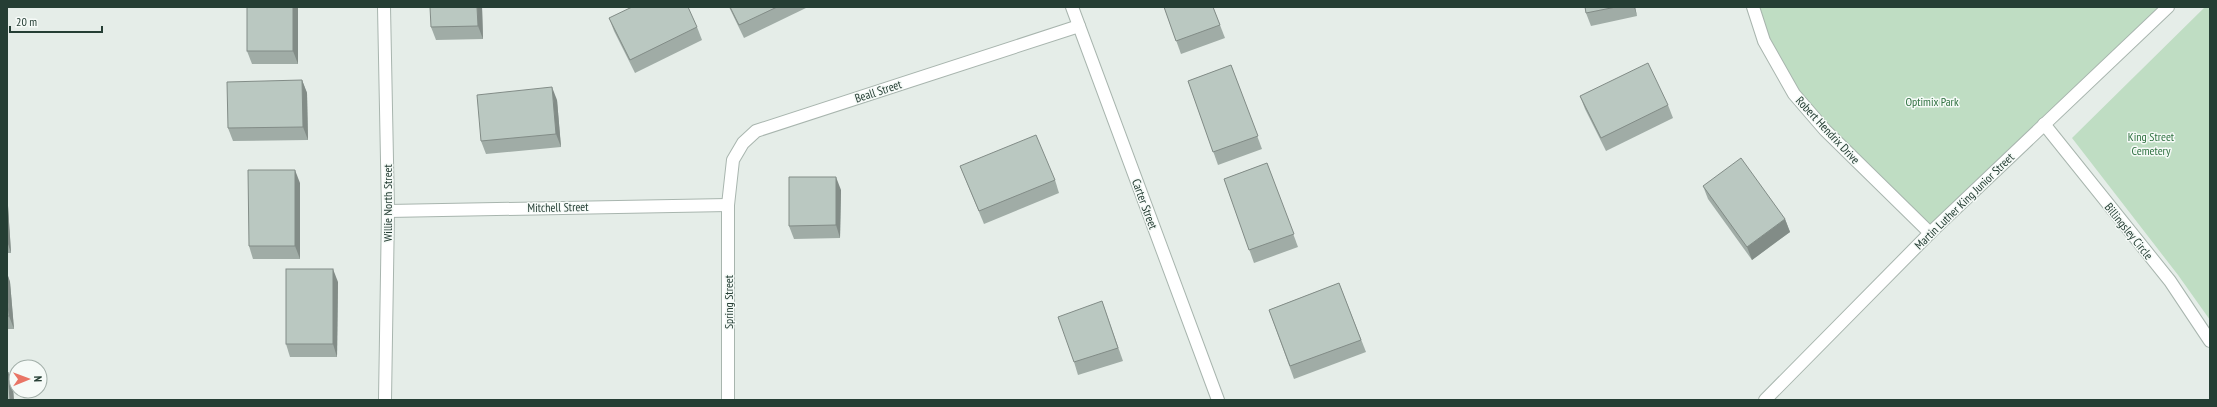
<svg xmlns="http://www.w3.org/2000/svg" width="2217" height="407" font-family="'PT Sans Narrow',sans-serif">
	<rect width="100%" height="100%" fill="#e5ede8"/>
	<g fill="#bfddc3">
		<path d="M 1753,7 L 2168,7 L 1930,233 L 1794,94 Z"/>
		<path d="M 2205,7 L 2210,7 L 2210,320 L 2178,275 L 2072,138 Z"/>
	</g>
	<g fill="none" stroke-linecap="round" stroke-linejoin="round">
		<defs>
			<g id="minor">
				<path d="M 384,7 L 388,211 L 385,400"/>
				<path d="M 1072,7 L 1218,400"/>
				<path d="M 1753,7 L 1764,41 L 1794,94 L 1825,130 L 1930,233"/>
				<path d="M 2044,124 L 2170,281 L 2210,341"/>
				<path d="M 388,211 L 728,205"/>
				<path d="M 728,400 L 728,205 L 733,160 L 743,143 L 756,131 L 1079,26"/>
				<path d="M 1765,400 L 1930,233 L 2168,7"/>
			</g>
		</defs>
		<use href="#minor" stroke="#a8b5ae" stroke-width="14"/>
		<use href="#minor" stroke="#fff" stroke-width="12"/>
	</g>
	<g fill="#a0aca6">
		<path d="M 247,7 L 298,7 L 298,64 L 252,64 L 247,51 Z"/>
		<path d="M 482,7 L 483,39 L 436,40 L 431,27 Z"/>
		<path d="M 729,7 L 808,7 L 744,38 Z"/>
		<path d="M 1164,7 L 1213,7 L 1225,38 L 1181,54 Z"/>
		<path d="M 1585,7 L 1635,7 L 1637,16 L 1591,26 L 1586,13 Z"/>
		<path d="M 609,18 L 697,27 L 702,40 L 635,73 L 614,31 Z"/>
		<path d="M 1231,65 L 1262,149 L 1218,165 L 1188,81 Z"/>
		<path d="M 302,80 L 307,93 L 308,140 L 233,141 L 228,128 Z"/>
		<path d="M 1580,96 L 1668,105 L 1673,118 L 1606,151 L 1585,109 Z"/>
		<path d="M 557,100 L 561,147 L 486,154 L 481,141 Z"/>
		<path d="M 1267,163 L 1298,247 L 1254,263 L 1224,179 Z"/>
		<path d="M 960,166 L 1055,180 L 1059,193 L 984,224 Z"/>
		<path d="M 300,183 L 300,259 L 253,259 L 249,246 Z"/>
		<path d="M 1703,186 L 1785,219 L 1790,232 L 1752,260 L 1708,199 Z"/>
		<path d="M 841,190 L 840,238 L 794,239 L 789,226 Z"/>
		<path d="M 7,204 L 8,206 L 11,253 L 7,253 Z"/>
		<path d="M 7,273 L 10,282 L 14,329 L 7,329 Z"/>
		<path d="M 338,282 L 337,357 L 290,357 L 286,344 Z"/>
		<path d="M 1339,283 L 1366,352 L 1294,379 L 1269,310 Z"/>
		<path d="M 1102,301 L 1123,361 L 1078,375 L 1074,362 Z"/>
	</g>
	<g fill="#828c87">
		<path d="M 293,7 L 298,7 L 298,64 L 293,51 Z"/>
		<path d="M 477,7 L 482,7 L 483,39 L 478,26 Z"/>
		<path d="M 1634,7 L 1635,7 L 1637,16 Z"/>
		<path d="M 302,80 L 307,93 L 308,140 L 303,127 Z"/>
		<path d="M 552,87 L 557,100 L 561,147 L 556,134 Z"/>
		<path d="M 295,170 L 300,183 L 300,259 L 295,246 Z"/>
		<path d="M 836,177 L 841,190 L 840,238 L 836,225 Z"/>
		<path d="M 7,204 L 8,206 L 11,253 L 7,241 Z"/>
		<path d="M 1785,219 L 1790,232 L 1752,260 L 1747,247 Z"/>
		<path d="M 333,269 L 338,282 L 337,357 L 333,344 Z"/>
		<path d="M 7,273 L 10,282 L 14,329 L 9,316 L 7,289 Z"/>
		<path d="M 8,372 L 13,385 L 14,400 L 10,400 Z"/>
	</g>
	<g fill="#bac8c1" stroke="#828c87">
		<rect x="247" y="7" width="46" height="44"/>
		<path d="M 430,7 L 477,7 L 478,26 L 431,27 Z"/>
		<path d="M 632,7 L 688,7 L 697,27 L 630,60 L 609,18 Z"/>
		<path d="M 730,7 L 777,7 L 739,25 Z"/>
		<path d="M 1164,7 L 1213,7 L 1220,25 L 1176,41 Z"/>
		<path d="M 1585,7 L 1616,7 L 1586,13 Z"/>
		<path d="M 1648,63 L 1668,105 L 1601,138 L 1580,96 Z"/>
		<path d="M 1231,65 L 1258,136 L 1213,152 L 1188,81 Z"/>
		<path d="M 302,80 L 303,127 L 228,128 L 227,82 Z"/>
		<path d="M 552,87 L 556,134 L 481,141 L 477,95 Z"/>
		<path d="M 1036,135 L 1055,180 L 979,211 L 960,166 Z"/>
		<path d="M 1741,158 L 1785,219 L 1747,247 L 1703,186 Z"/>
		<path d="M 1267,163 L 1294,234 L 1249,250 L 1224,179 Z"/>
		<path d="M 248,170 L 295,170 L 295,246 L 249,246 Z"/>
		<path d="M 789,177 L 836,177 L 836,225 L 789,226 Z"/>
		<rect x="286" y="269" width="47" height="75"/>
		<path d="M 1339,283 L 1361,340 L 1290,366 L 1269,310 Z"/>
		<path d="M 7,289 L 9,316 L 7,316 Z"/>
		<path d="M 1102,301 L 1118,348 L 1074,362 L 1058,317 Z"/>
		<path d="M 7,372 L 8,372 L 10,400 L 7,400 Z"/>
	</g>
	<g text-anchor="middle" dominant-baseline="central" stroke-width="3" stroke-linejoin="round" paint-order="stroke">
		<g font-size="12" fill="#253e34" stroke="#f5faf7">
			<text transform="translate(878 91) rotate(-18)">Beall Street</text>
			<text transform="translate(1828 130) rotate(47)">Robert Hendrix Drive</text>
			<text transform="translate(1964 201) rotate(-44)">Martin Luther King Junior Street</text>
			<text transform="translate(387 203) rotate(-90)">Willie North Street</text>
			<text transform="translate(1145 204) rotate(70)">Carter Street</text>
			<text transform="translate(558 207) rotate(-1)">Mitchell Street</text>
			<text transform="translate(2129 231) rotate(51)">Billingsley Circle</text>
			<text transform="translate(728 302) rotate(-90)">Spring Street</text>
		</g>
		<g font-size="12" fill="#317242" stroke="#f5faf7">
			<text x="1932" y="101">Optimix Park</text>
			<text x="2151" y="136">King Street<tspan x="2151" dy="14">Cemetery</tspan></text>
		</g>
	</g>
	<rect width="2217" height="407" fill="none" stroke="#253e34" stroke-width="16"/>
	<g transform="translate(28 379) rotate(89)"><circle r="19" fill="#f5faf7" stroke="#a2afa9"/>
	<path d="M0-3L7 15L0 10L-7 15Z" fill="#e97566"/>
	<text y="-6" font-size="11" font-weight="bold" text-anchor="middle" fill="#253e34">N</text>
	</g>
	<path d="M10 26v6h92v-6" fill="none" stroke="#253e34" stroke-width="2"/>
	<text x="16" y="26" font-size="12" fill="#253e34" stroke="#f5faf7" stroke-width="3" paint-order="stroke">20 m</text>
</svg>
